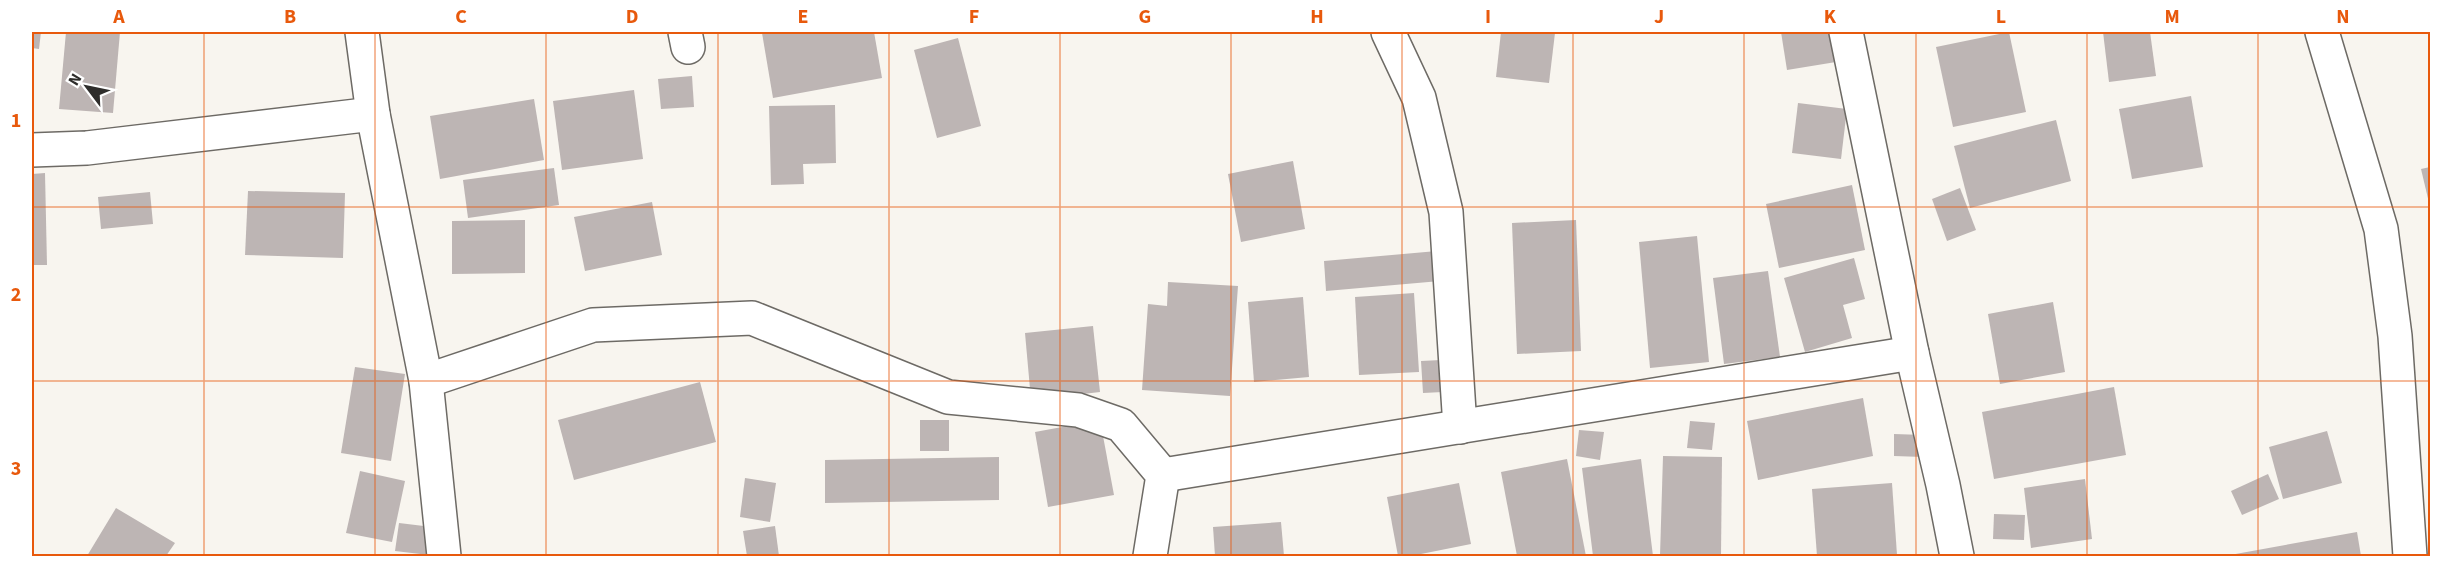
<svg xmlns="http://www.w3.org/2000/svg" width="2462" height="588" font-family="'Source Sans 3',sans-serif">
	<rect width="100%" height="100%" fill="#f8f5ef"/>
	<g fill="#bdb5b4">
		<path d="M 32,32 L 41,32 L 39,49 L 32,48 Z"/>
		<path d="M 66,32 L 120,32 L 113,113 L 59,109 Z"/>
		<path d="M 771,32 L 874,32 L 882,78 L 773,98 L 762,33 Z"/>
		<path d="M 1501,32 L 1555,33 L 1549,83 L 1496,77 Z"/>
		<path d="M 1781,32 L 1832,32 L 1836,62 L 1787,70 Z"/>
		<path d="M 2009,32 L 2026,112 L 1953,127 L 1936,47 Z"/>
		<path d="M 2103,32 L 2150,32 L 2156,76 L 2109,82 Z"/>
		<path d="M 958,38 L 981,126 L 937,138 L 914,50 Z"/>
		<path d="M 692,76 L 694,107 L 661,109 L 658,79 Z"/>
		<path d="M 634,90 L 643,159 L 562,170 L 553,101 Z"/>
		<path d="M 2191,96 L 2203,167 L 2132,179 L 2119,109 Z"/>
		<path d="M 534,99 L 544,160 L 440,179 L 430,116 Z"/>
		<path d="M 1798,103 L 1847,109 L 1841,159 L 1792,153 Z"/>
		<path d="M 835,105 L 836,163 L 803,164 L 804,184 L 771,185 L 769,106 Z"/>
		<path d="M 2056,120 L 2071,181 L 1970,208 L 1954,146 Z"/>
		<path d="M 1293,161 L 1305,229 L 1241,242 L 1228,174 Z"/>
		<path d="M 2430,167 L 2430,207 L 2421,169 Z"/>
		<path d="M 554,168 L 559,205 L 468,218 L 463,180 Z"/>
		<path d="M 45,173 L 47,265 L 32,265 L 32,174 Z"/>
		<path d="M 1852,185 L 1865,250 L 1779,268 L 1766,204 Z"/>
		<path d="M 1960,188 L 1976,230 L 1947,241 L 1932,199 Z"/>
		<path d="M 248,191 L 345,193 L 343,258 L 245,255 Z"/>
		<path d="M 150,192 L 153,224 L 101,229 L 98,197 Z"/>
		<path d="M 652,202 L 662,255 L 585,271 L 574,217 Z"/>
		<path d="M 525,220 L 525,273 L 452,274 L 452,221 Z"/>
		<path d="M 1576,220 L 1581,351 L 1517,354 L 1512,223 Z"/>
		<path d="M 1697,236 L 1709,362 L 1650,368 L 1639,242 Z"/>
		<path d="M 1437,251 L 1440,281 L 1326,291 L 1324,261 Z"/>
		<path d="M 1854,258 L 1865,299 L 1843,305 L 1852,338 L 1805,352 L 1784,278 Z"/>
		<path d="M 1768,271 L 1780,357 L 1724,364 L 1713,278 Z"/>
		<path d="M 1168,282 L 1238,286 L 1230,396 L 1142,390 L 1148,304 L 1167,306 Z"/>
		<path d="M 1414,293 L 1419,372 L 1359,375 L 1355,297 Z"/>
		<path d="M 1303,297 L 1309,377 L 1254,382 L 1248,302 Z"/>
		<path d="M 2053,302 L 2065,372 L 2000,384 L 1988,314 Z"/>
		<path d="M 1093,326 L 1100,392 L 1031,400 L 1025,333 Z"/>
		<path d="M 1441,360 L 1443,392 L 1423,393 L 1421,361 Z"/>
		<path d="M 355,367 L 405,374 L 391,461 L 341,453 Z"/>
		<path d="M 700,382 L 716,442 L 574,480 L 558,420 Z"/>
		<path d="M 2114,387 L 2126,455 L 1994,479 L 1982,412 Z"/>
		<path d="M 1863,398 L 1873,456 L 1758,480 L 1747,421 Z"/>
		<rect x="920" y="420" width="29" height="31"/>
		<path d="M 1100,420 L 1114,495 L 1048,507 L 1035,432 Z"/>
		<path d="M 1690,421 L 1715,423 L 1712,450 L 1687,448 Z"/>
		<path d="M 1579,430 L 1604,432 L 1600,460 L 1576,456 Z"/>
		<path d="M 2327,431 L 2342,483 L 2283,499 L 2269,447 Z"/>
		<path d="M 1894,434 L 1924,435 L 1923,457 L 1894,456 Z"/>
		<path d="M 1663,456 L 1722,457 L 1721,556 L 1660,556 Z"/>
		<path d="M 999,457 L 999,500 L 825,503 L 825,460 Z"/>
		<path d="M 1567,459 L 1586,556 L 1517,556 L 1501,472 Z"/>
		<path d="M 1641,459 L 1653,556 L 1593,556 L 1582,468 Z"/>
		<path d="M 360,471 L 405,481 L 392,542 L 346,533 Z"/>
		<path d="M 2268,474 L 2279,499 L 2242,515 L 2231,491 Z"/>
		<path d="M 745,478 L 776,483 L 770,522 L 740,517 Z"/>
		<path d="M 2085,479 L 2092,539 L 2031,548 L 2024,488 Z"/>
		<path d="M 1459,483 L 1471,544 L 1411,556 L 1398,556 L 1387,497 Z"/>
		<path d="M 1892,483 L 1897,555 L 1817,556 L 1812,489 Z"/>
		<path d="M 116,508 L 175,543 L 166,556 L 87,556 Z"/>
		<path d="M 1994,514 L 2025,515 L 2024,540 L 1993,539 Z"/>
		<path d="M 1281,522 L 1284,556 L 1215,556 L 1213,527 Z"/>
		<path d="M 399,523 L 432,527 L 429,555 L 395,551 Z"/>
		<path d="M 775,526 L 779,556 L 747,556 L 743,531 Z"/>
		<path d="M 2357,532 L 2361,556 L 2230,556 L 2230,555 Z"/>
	</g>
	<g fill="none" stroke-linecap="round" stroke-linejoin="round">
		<defs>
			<g id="minor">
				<path d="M 362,32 L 373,114 L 426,381 L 444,556"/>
				<path d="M 685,32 L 688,47"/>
				<path d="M 1388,32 L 1419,98 L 1446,212 L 1460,427"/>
				<path d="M 1846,32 L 1912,353"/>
				<path d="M 2322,32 L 2381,229 L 2395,336 L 2410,556"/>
				<path d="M 32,150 L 87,148 L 373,114"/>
				<path d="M 426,381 L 593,325 L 752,318 L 948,397 L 1078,410 L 1121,425 L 1163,475 L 1150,556"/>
				<path d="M 1163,475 L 1912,353 L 1943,485 L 1957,556"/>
			</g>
		</defs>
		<use href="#minor" stroke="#6d6a65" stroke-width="36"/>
		<use href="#minor" stroke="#fff" stroke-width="33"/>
	</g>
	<path fill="none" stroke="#e8590c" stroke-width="1.5" stroke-opacity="0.55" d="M 204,32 L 204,556M 375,32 L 375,556M 546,32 L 546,556M 718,32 L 718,556M 889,32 L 889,556M 1060,32 L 1060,556M 1231,32 L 1231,556M 1402,32 L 1402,556M 1573,32 L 1573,556M 1744,32 L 1744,556M 1916,32 L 1916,556M 2087,32 L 2087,556M 2258,32 L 2258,556M 32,207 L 2430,207M 32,381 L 2430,381"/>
	<rect width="2462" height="588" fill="none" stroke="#ffffff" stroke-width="66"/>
	<g transform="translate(87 87) rotate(302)" stroke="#ffffff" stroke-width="4.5" paint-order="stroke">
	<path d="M0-4.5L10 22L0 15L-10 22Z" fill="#2e2d2b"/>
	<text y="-9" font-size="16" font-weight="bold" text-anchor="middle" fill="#2e2d2b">N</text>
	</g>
	<rect x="33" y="33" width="2396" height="522" fill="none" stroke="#e8590c" stroke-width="2"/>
	<g font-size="20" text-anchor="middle" font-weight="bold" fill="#e8590c">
		<text x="119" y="23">A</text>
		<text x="290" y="23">B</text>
		<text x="461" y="23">C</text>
		<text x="632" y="23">D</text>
		<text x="803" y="23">E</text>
		<text x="974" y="23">F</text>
		<text x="1145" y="23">G</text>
		<text x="1317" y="23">H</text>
		<text x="1488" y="23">I</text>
		<text x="1659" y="23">J</text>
		<text x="1830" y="23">K</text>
		<text x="2001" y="23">L</text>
		<text x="2172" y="23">M</text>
		<text x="2343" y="23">N</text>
		<text x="16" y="127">1</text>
		<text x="16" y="301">2</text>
		<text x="16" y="475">3</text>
	</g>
</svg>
